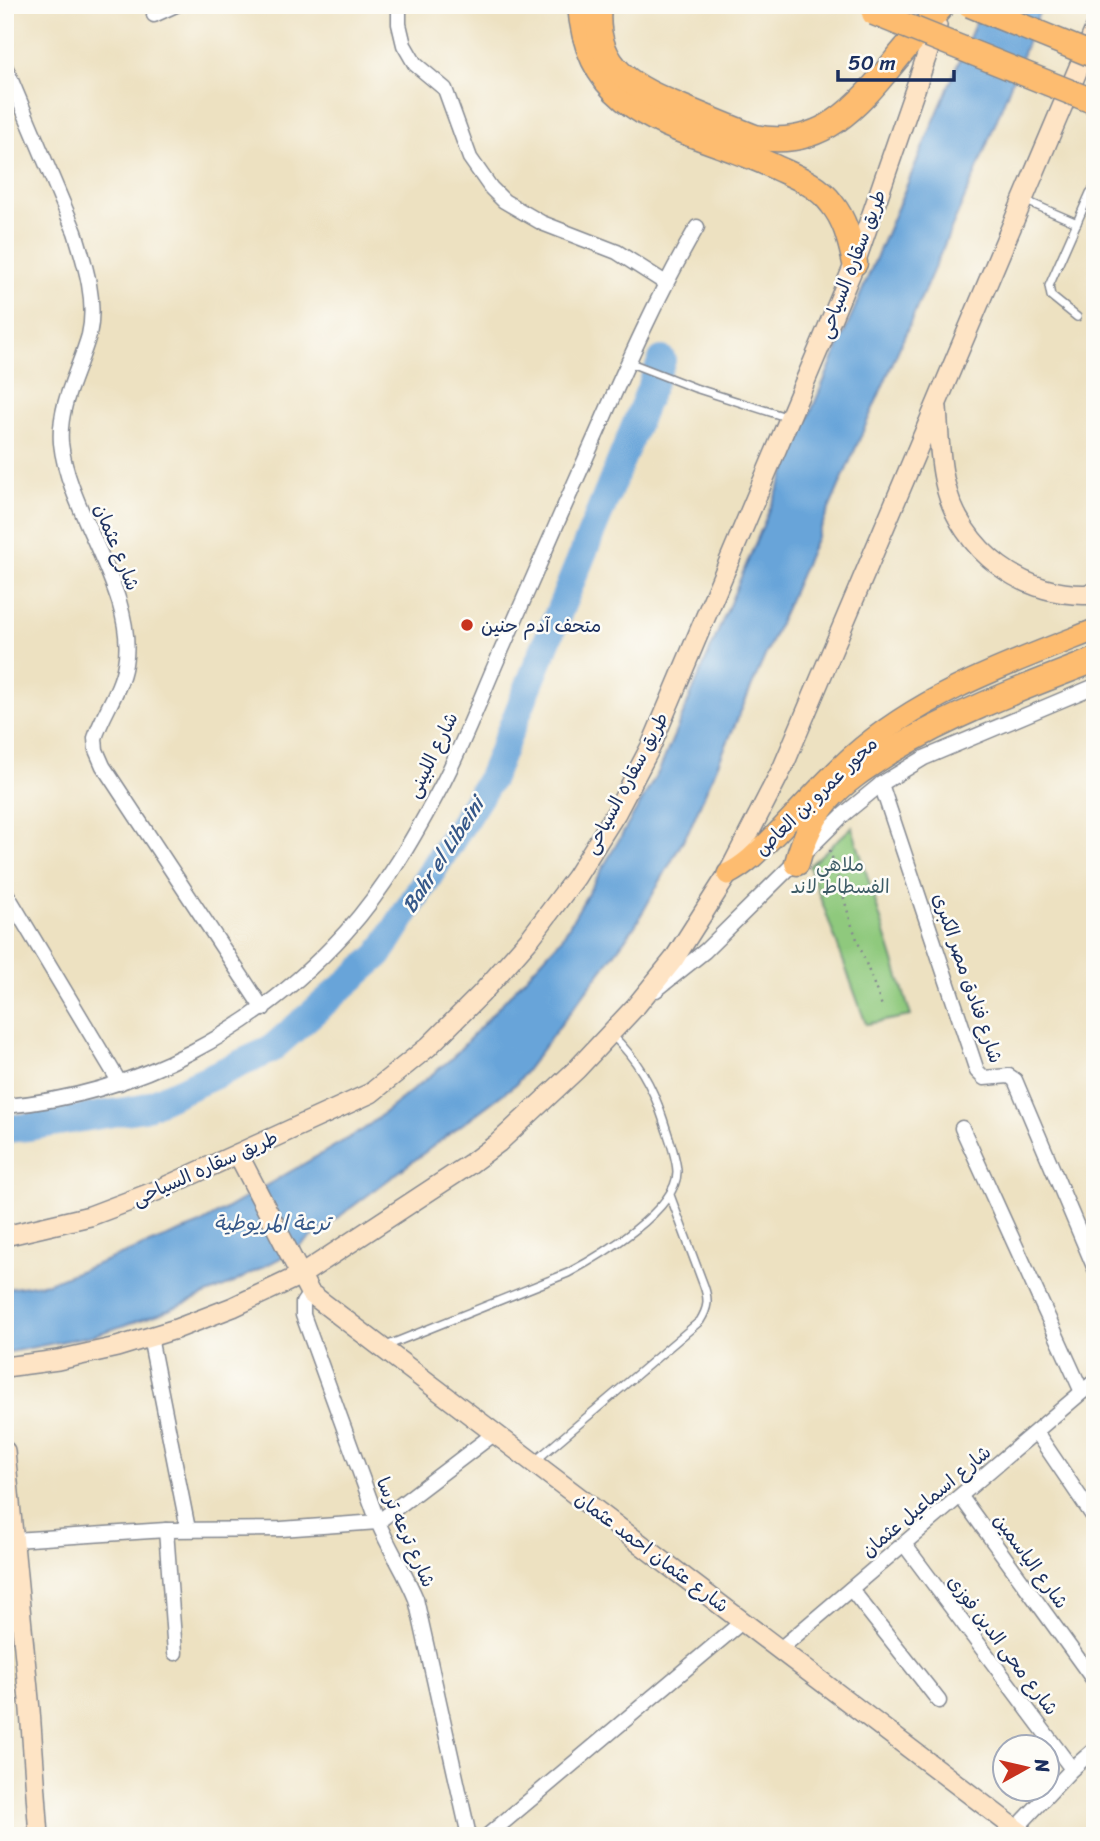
<svg xmlns="http://www.w3.org/2000/svg" width="1100" height="1841" font-family="Sriracha,'Playpen Sans Arabic',sans-serif">
	<rect width="100%" height="100%" fill="#fdfcf7"/>
	<filter id="ink" filterUnits="userSpaceOnUse"><feTurbulence type="fractalNoise" baseFrequency=".0143" numOctaves="2"/><feDisplacementMap in="SourceGraphic" scale="14" xChannelSelector="R" yChannelSelector="G"/><feConvolveMatrix kernelMatrix="1 2 1 2 8 2 1 2 1" color-interpolation-filters="sRGB"/></filter>
	<filter id="wash" filterUnits="userSpaceOnUse"><feTurbulence type="fractalNoise" baseFrequency=".00686" numOctaves="4" result="noise"/><feDisplacementMap in="SourceGraphic" scale="28" xChannelSelector="R" yChannelSelector="G"/><feGaussianBlur stdDeviation="1.57" result="paint"/><feColorMatrix in="noise" values="0 0 0 0 0 0 0 0 0 0 0 0 0 0 0 0 0 1.4 0 .05"/><feComposite in="paint" operator="in"/></filter>
	<g filter="url(#wash)">
		<rect width="100%" height="100%" fill="#ede1c1"/>
		<path fill="#8fc97d" stroke="#557c6e" stroke-width="2" d="M 852,827 L 911,1016 L 866,1024 L 809,866 Z"/>
		<path fill="#68a4d9" stroke="#426a9c" stroke-width="2" d="M 983,5 L 1042,5 L 976,172 L 690,828 L 635,926 L 516,1084 L 292,1252 L 231,1284 L 159,1314 L 94,1335 L 5,1353 L 5,1289 L 48,1283 L 198,1225 L 364,1129 L 451,1059 L 562,938 L 659,771 Z"/>
		<g fill="none" stroke-linecap="round" stroke-linejoin="round">
			<path stroke="#68a4d9" stroke-width="28" d="M 5,1129 L 28,1127 L 143,1108 L 270,1050 L 379,955 L 491,778 L 662,360"/>
		</g>
	</g>
	<g filter="url(#ink)">
		<g fill="none" stroke-linecap="round" stroke-linejoin="round">
			<defs>
				<g id="lane">
					<path d="M 1024,200 L 1077,223"/>
					<path d="M 1077,317 L 1051,296 L 1049,286 L 1090,193 L 1095,187"/>
					<path d="M 628,362 L 695,388 L 789,418"/>
					<path d="M 386,1346 L 568,1273 C 598,1257 678,1210 677,1171 C 676,1154 668,1136 663,1119 C 652,1085 637,1059 611,1034"/>
					<path d="M 534,1462 L 700,1321 C 708,1308 709,1300 704,1286 L 670,1195"/>
				</g>
				<g id="street">
					<path d="M 399,5 L 399,24 L 404,45 L 415,64 L 445,89 L 470,158 L 491,188 L 504,201 L 542,223 L 617,252 L 664,282"/>
					<path d="M 154,15 L 176,5"/>
					<path d="M 5,66 L 75,232 C 85,264 97,301 89,335 C 79,371 58,404 61,443 C 68,513 138,595 125,664 C 121,690 103,713 95,738 L 96,750 L 103,766 L 263,1009"/>
					<path d="M 881,784 L 977,1071 L 984,1078 L 1009,1076 L 1015,1080 L 1095,1269"/>
					<path d="M 5,891 L 120,1083"/>
					<path d="M 656,990 L 705,951 L 843,815 L 881,784 L 924,758 L 1095,686"/>
					<path d="M 5,1106 C 138,1095 257,1030 346,932 C 385,889 416,834 443,783 C 468,734 487,681 510,631 C 538,566 567,500 596,435 C 627,364 658,294 697,227"/>
					<path d="M 962,1128 L 1082,1392"/>
					<path d="M 310,1293 L 303,1303 L 303,1315 L 378,1522 C 389,1549 405,1572 416,1599 L 469,1836"/>
					<path d="M 150,1337 L 188,1529"/>
					<path d="M 1036,1432 L 1095,1519"/>
					<path d="M 961,1497 L 1095,1682"/>
					<path d="M 166,1530 L 175,1653"/>
					<path d="M 14,1540 L 166,1530 L 281,1529 L 378,1522 L 495,1433"/>
					<path d="M 904,1544 L 1072,1769"/>
					<path d="M 851,1589 L 939,1701"/>
					<path d="M 780,1649 L 1095,1381"/>
					<path d="M 1010,1835 L 1072,1769 L 1095,1749"/>
					<path d="M 487,1836 L 743,1621"/>
				</g>
				<g id="secondary">
					<path d="M 937,408 C 939,433 939,458 945,483 C 960,551 1026,600 1095,594"/>
					<path d="M 238,1154 L 310,1293 L 1025,1836"/>
					<path d="M 5,1236 L 90,1216 L 156,1191 L 371,1093 L 428,1047 L 481,994 L 531,937 L 576,877 L 616,813 L 651,746 L 855,263 L 937,26"/>
					<path d="M 5,1367 L 58,1360 L 117,1347 L 176,1329 L 233,1307 L 301,1275 L 470,1164 L 498,1143 L 577,1069 L 636,1006 L 674,959 L 728,874 L 783,767 L 1095,29"/>
					<path d="M 5,1451 L 30,1710 L 39,1836"/>
				</g>
				<path id="primary" d="M 728,874 C 748,864 762,848 777,833 C 801,808 825,781 851,757 C 922,694 1008,664 1095,630"/>
				<g id="highway">
					<path d="M 580,5 C 588,126 692,126 779,169 C 799,178 819,186 832,204 C 846,221 850,242 855,263"/>
					<path d="M 599,5 C 592,69 635,88 684,108 C 708,118 732,128 755,137 C 827,151 863,99 904,50 C 917,35 930,20 943,5"/>
					<path d="M 797,863 C 803,840 812,819 827,801 C 845,780 868,766 890,752 C 955,713 1025,687 1095,660"/>
				</g>
			</defs>
			<use href="#lane" stroke="#848890" stroke-width="10"/>
			<use href="#street" stroke="#848890" stroke-width="17"/>
			<use href="#secondary" stroke="#848890" stroke-width="22"/>
			<use href="#primary" stroke="#848890" stroke-width="24"/>
			<use href="#highway" stroke="#848890" stroke-width="27"/>
			<path stroke="#848890" stroke-width="2.5" stroke-dasharray="2 5" stroke-linecap="butt" d="M 830,850 L 851,923 L 882,1006"/>
			<use href="#lane" stroke="#fff" stroke-width="7"/>
			<use href="#street" stroke="#fff" stroke-width="14"/>
			<use href="#secondary" stroke="#fee4c5" stroke-width="19"/>
			<use href="#primary" stroke="#fdbc6f" stroke-width="21"/>
			<use href="#highway" stroke="#fdbc6f" stroke-width="24"/>
			<defs>
				<g id="highway-bridge">
					<path d="M 970,5 L 1095,56"/>
					<path d="M 874,13 L 1095,102"/>
				</g>
			</defs>
			<use href="#highway-bridge" stroke="#848890" stroke-width="27" stroke-linecap="butt"/>
			<use href="#highway-bridge" stroke="#fdbc6f" stroke-width="24"/>
		</g>
	</g>
	<circle fill="#c8321e" stroke="#fdfcf7" stroke-width="2.5" cx="467" cy="625" r="7"/>
	<g text-anchor="middle" dominant-baseline="central" stroke-width="5" stroke-linejoin="round" paint-order="stroke">
		<g font-size="19" fill="#1b2f5e" stroke="#fdfcf7">
			<text transform="translate(852 264) rotate(-69)">طريق سقاره السياحى</text>
			<text transform="translate(117 547) rotate(68)">شارع عثمان</text>
			<text transform="translate(432 755) rotate(-64)">شارع اللبينى</text>
			<text transform="translate(626 783) rotate(-62)">طريق سقاره السياحى</text>
			<text transform="translate(816 796) rotate(-44)">محور عمرو بن العاص</text>
			<text transform="translate(968 978) rotate(71)">شارع فنادق مصر الكبرى</text>
			<text transform="translate(205 1168) rotate(-24)">طريق سقاره السياحى</text>
			<text transform="translate(926 1501) rotate(-40)">شارع اسماعيل عثمان</text>
			<text transform="translate(406 1532) rotate(66)">شارع ترعه ترسا</text>
			<text transform="translate(652 1552) rotate(37)">شارع عثمان احمد عثمان</text>
			<text transform="translate(1031 1561) rotate(54)">شارع الياسمين</text>
			<text transform="translate(1003 1645) rotate(53)">شارع محى الدين فوزى</text>
		</g>
		<g font-size="19" fill="#1b2f5e" stroke="#fdfcf7" text-anchor="start">
			<text x="481" y="625">متحف آدم حنين</text>
		</g>
		<g font-size="19" fill="#3e5d67" stroke="#fdfcf7">
			<text x="840" y="864">ملاهي<tspan x="840" dy="22">الفسطاط لاند</tspan></text>
		</g>
		<g font-size="21" font-style="italic" fill="#365889" stroke="#fdfcf7">
			<text transform="translate(443 855) rotate(-57)">Bahr el Libeini</text>
			<text x="272" y="1223">ترعة المريوطية</text>
		</g>
	</g>
	<rect width="1100" height="1841" fill="none" stroke="#fdfcf7" stroke-width="28"/>
	<g transform="translate(1026 1768) rotate(82)"><circle r="33" fill="#fdfcf7" stroke="#a3aaba" stroke-width="2"/>
	<path d="M0-5L12 26L0 18L-12 26Z" fill="#c8321e"/>
	<text y="-10" font-size="19" font-weight="bold" text-anchor="middle" fill="#1b2f5e">N</text>
	</g>
	<path d="M838 70v10h116v-10" fill="none" stroke="#1b2f5e" stroke-width="3.5"/>
	<text x="848" y="70" font-size="21" fill="#1b2f5e" stroke="#fdfcf7" stroke-width="5" paint-order="stroke">50 m</text>
</svg>
